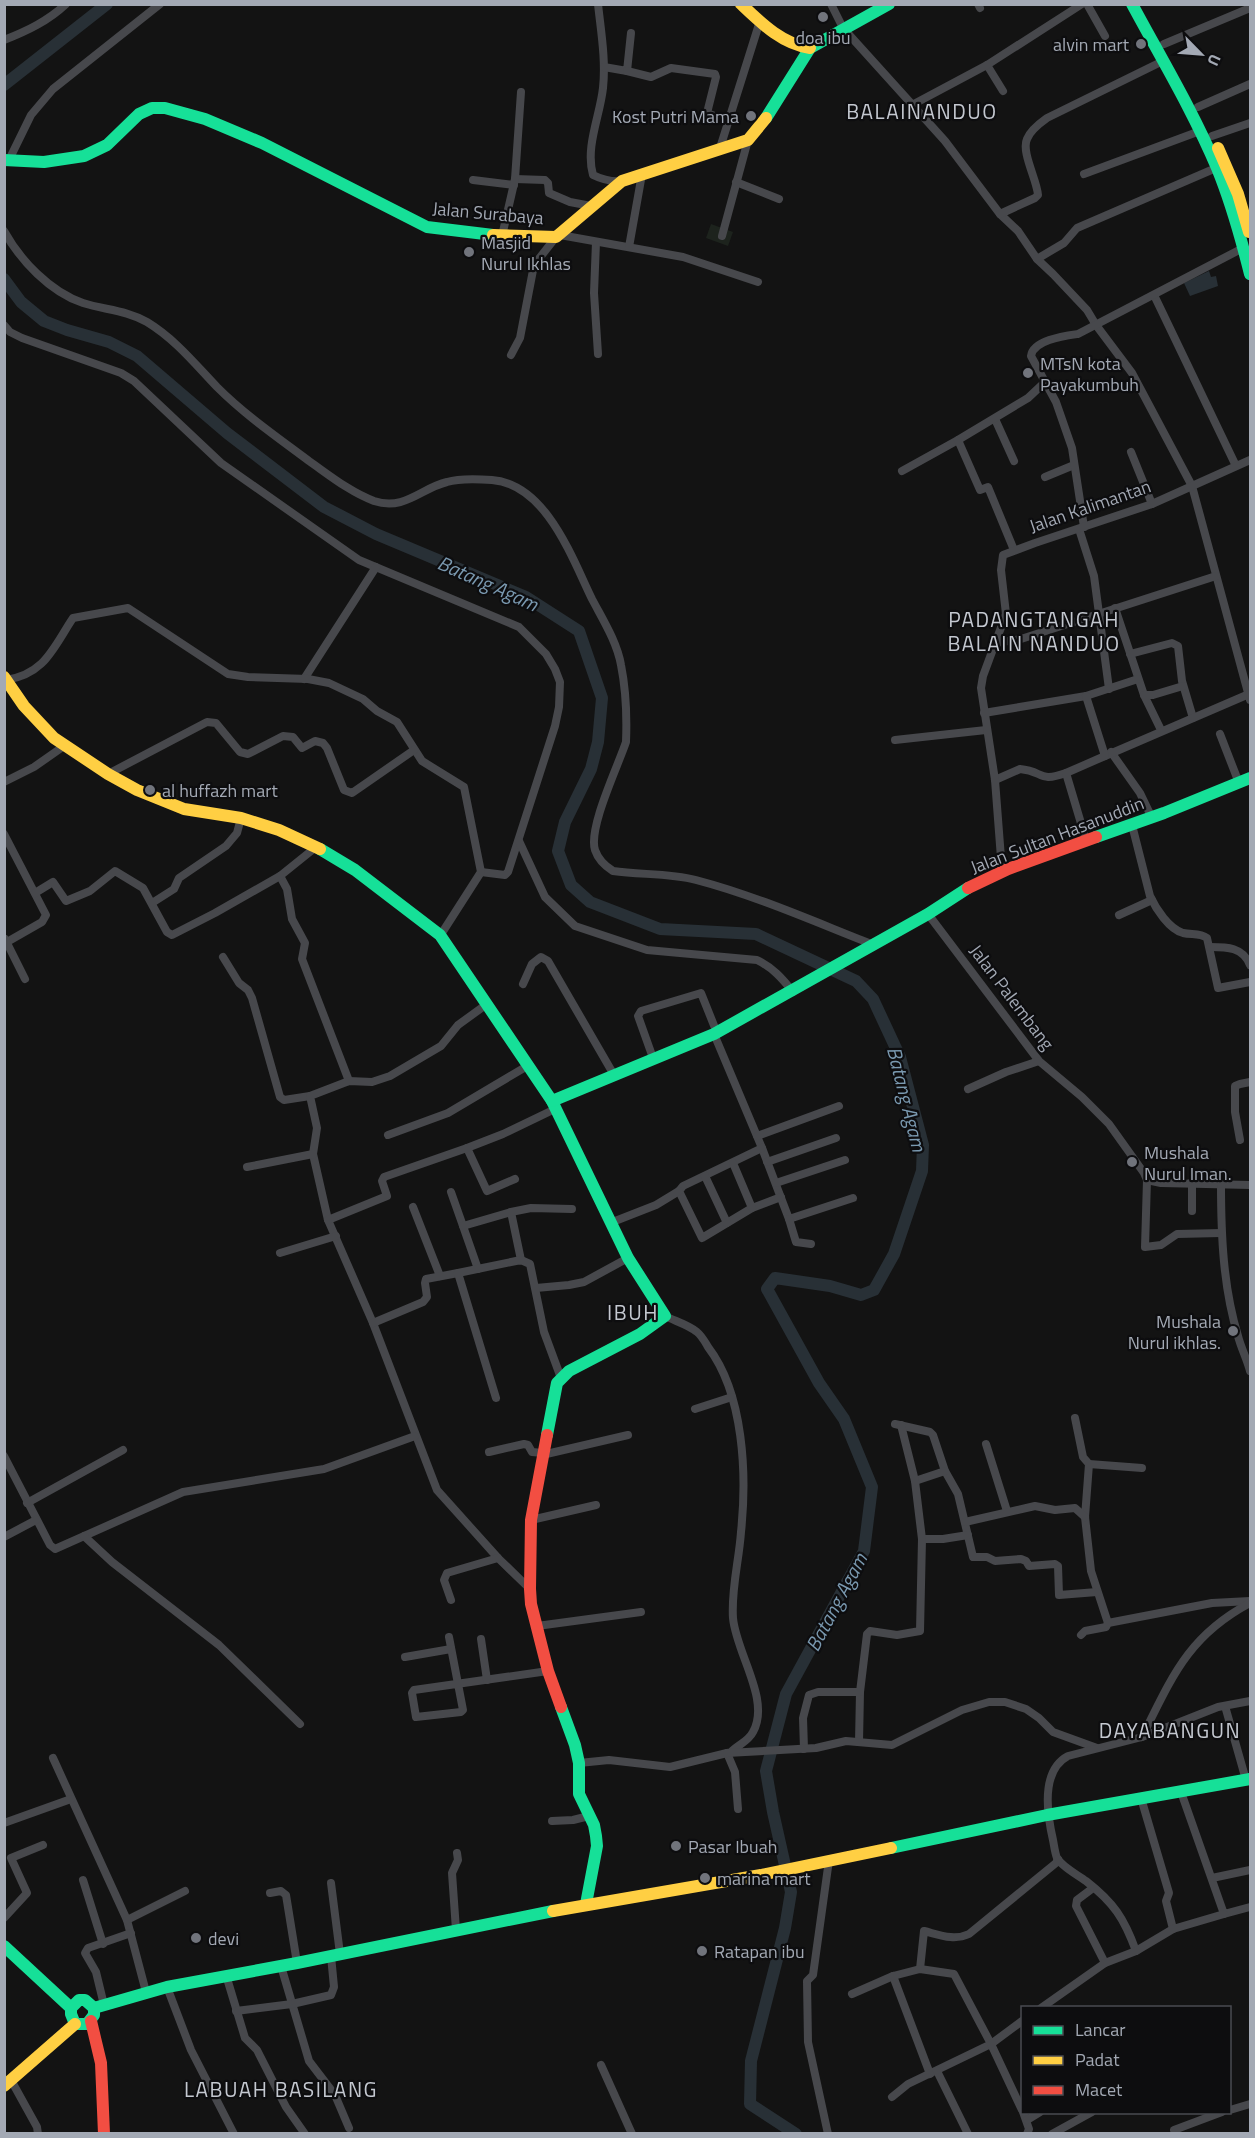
<svg xmlns="http://www.w3.org/2000/svg" width="1255" height="2138" font-family="'Titillium Web',sans-serif">
	<rect width="100%" height="100%" fill="#131313"/>
	<path fill="#1d231d" d="M 711,224 L 733,232 L 728,246 L 706,238 Z"/>
	<path fill="#283036" d="M 1209,271 L 1211,277 L 1216,276 L 1218,286 L 1190,296 L 1184,283 Z"/>
	<g fill="none" stroke-linecap="round" stroke-linejoin="round">
		<g stroke="#283036" stroke-width="12">
			<path d="M 4,85 L 107,4"/>
			<path d="M 4,279 L 21,302 L 44,321 L 67,330 L 109,342 L 137,356 L 227,433 L 324,507 L 376,534 L 526,597 L 579,631 L 602,698 L 598,742 L 591,769 L 565,822 L 558,851 L 571,885 L 590,902 L 660,929 L 756,934 L 856,981 L 873,999 L 900,1057 L 923,1145 L 922,1171 L 894,1254 L 874,1290 L 861,1295 L 830,1286 L 775,1278 L 767,1289 L 819,1383 L 844,1419 L 872,1487 L 864,1551 L 786,1694 L 766,1771 L 773,1812 L 791,1892 L 785,1928 L 751,2061 L 750,2104 L 796,2134"/>
		</g>
		<g stroke="#47484c" stroke-width="8">
			<path d="M 598,4 C 601,32 606,60 603,88 C 600,116 585,147 593,175 C 603,180 611,182 622,181"/>
			<path d="M 831,4 L 843,28 L 945,141 L 1000,214 L 1018,231 L 1037,259 L 1053,274 L 1087,310 L 1096,325 L 1132,373 L 1192,486 L 1250,700"/>
			<path d="M 978,4 L 980,8"/>
			<path d="M 1087,4 L 1105,36"/>
			<path d="M 4,40 C 27,31 48,21 66,4"/>
			<path d="M 1164,44 L 1250,8"/>
			<path d="M 987,65 L 1003,91"/>
			<path d="M 604,67 L 627,71 L 631,33"/>
			<path d="M 627,71 L 651,77 L 671,68 L 715,74 L 716,77 L 707,113 L 727,121"/>
			<path d="M 912,105 L 987,65 L 1082,4"/>
			<path d="M 1198,107 L 1250,84"/>
			<path d="M 1212,136 L 1250,123"/>
			<path d="M 720,148 L 760,21"/>
			<path d="M 9,160 L 31,115 L 53,89 L 160,4"/>
			<path d="M 1084,174 L 1200,131"/>
			<path d="M 515,179 L 545,180 L 548,183 L 549,193 L 570,202 L 591,206"/>
			<path d="M 473,180 L 514,185"/>
			<path d="M 736,182 L 779,199"/>
			<path d="M 1000,214 L 1035,198 L 1038,195 C 1037,180 1021,152 1027,139 C 1030,131 1040,123 1047,118 L 1163,61"/>
			<path d="M 4,231 C 20,260 50,292 83,303 C 105,310 126,310 147,322 C 175,339 195,364 217,387 C 245,415 277,437 309,461 C 329,475 350,492 374,501 C 405,511 421,488 447,482 C 460,478 478,479 492,480 C 546,484 572,558 592,599 C 603,620 617,642 621,665 C 626,690 627,717 626,742 C 618,766 588,828 595,850 C 598,859 605,866 613,871 C 641,875 669,873 696,880 C 757,896 815,922 874,945"/>
			<path d="M 560,235 L 683,257 L 758,282"/>
			<path d="M 502,236 L 515,179 L 521,92"/>
			<path d="M 722,236 L 748,140"/>
			<path d="M 596,242 L 594,293 L 598,354"/>
			<path d="M 629,247 L 642,174"/>
			<path d="M 1037,259 L 1064,243 L 1077,228 L 1216,168"/>
			<path d="M 1154,295 L 1236,466"/>
			<path d="M 4,325 L 10,332 L 22,338 L 121,373 L 134,381 L 221,463 L 359,560 L 519,627 L 546,654 L 555,669 L 560,682 L 559,707 L 555,726 L 508,872 L 505,875 L 481,872"/>
			<path d="M 511,355 L 520,338 L 534,265 L 556,237"/>
			<path d="M 995,419 L 1014,461"/>
			<path d="M 1131,452 L 1152,504"/>
			<path d="M 902,471 L 958,440"/>
			<path d="M 1045,477 L 1074,465"/>
			<path d="M 1084,527 L 1072,448 L 1056,402 L 1031,356 C 1033,340 1064,336 1078,334 L 1243,248"/>
			<path d="M 1079,529 L 1094,576 L 1109,689"/>
			<path d="M 1014,550 L 988,487 L 980,490 L 958,440 L 1028,398 L 1045,382"/>
			<path d="M 1115,608 L 1144,695 L 1161,730"/>
			<path d="M 996,643 L 1021,639 L 1216,576"/>
			<path d="M 1130,654 L 1172,643 L 1178,646 L 1182,681 L 1193,718"/>
			<path d="M 304,679 L 376,567"/>
			<path d="M 6,680 C 45,674 53,648 73,618 L 128,608 L 228,674 L 248,677 L 308,679 L 329,683 L 363,699 L 377,711 L 397,722 L 422,761 L 464,787 L 481,872 L 440,936"/>
			<path d="M 1144,695 L 1153,695 L 1183,686"/>
			<path d="M 984,713 L 1086,696 L 1138,679"/>
			<path d="M 1220,734 L 1239,783"/>
			<path d="M 895,740 L 986,730"/>
			<path d="M 1111,752 L 1140,793 L 1152,818"/>
			<path d="M 1105,756 L 1249,694"/>
			<path d="M 108,774 L 207,722 L 216,723 L 240,752 L 248,754 L 283,736 L 293,737 L 302,748 L 315,741 L 323,743 L 327,748 L 344,790 L 352,793 L 414,750"/>
			<path d="M 995,780 L 1020,769 C 1044,771 1038,783 1066,773"/>
			<path d="M 4,782 L 34,767 L 64,746"/>
			<path d="M 1132,825 L 1150,896 C 1156,909 1169,929 1183,933 C 1192,935 1200,933 1207,938 L 1218,988 L 1250,982"/>
			<path d="M 4,834 L 46,915 L 42,922 L 7,942"/>
			<path d="M 1086,840 L 1066,773 L 1105,756 L 1086,696"/>
			<path d="M 519,841 L 545,897 L 575,926 L 647,950 L 757,960 C 773,968 782,978 793,992"/>
			<path d="M 1002,871 L 995,780 L 981,688 L 983,676 L 1006,614 L 1001,570 L 1003,555 L 1035,543 L 1152,504 L 1250,460"/>
			<path d="M 280,876 L 287,889 L 292,919 L 305,943 L 302,959 L 349,1081"/>
			<path d="M 35,893 L 53,882 L 66,901 L 90,891 L 115,871 L 143,888 L 167,932 L 172,935 L 215,913 L 280,876 L 316,847"/>
			<path d="M 152,903 L 174,889 L 179,878 L 226,846 L 237,833 L 241,818"/>
			<path d="M 928,914 L 1039,1061 L 1082,1097 L 1109,1124 L 1144,1173 L 1147,1180 L 1161,1183 L 1250,1185"/>
			<path d="M 1119,915 L 1152,900"/>
			<path d="M 5,939 L 25,979"/>
			<path d="M 1210,947 C 1227,947 1243,947 1250,965"/>
			<path d="M 223,957 L 239,983 L 248,990 L 252,998 L 280,1097 L 284,1100 L 310,1096"/>
			<path d="M 523,984 L 532,964 L 541,957 L 548,961 L 614,1075"/>
			<path d="M 487,1004 L 458,1025 L 441,1046 L 390,1076 L 372,1082 L 349,1081 L 310,1096 L 317,1128 L 313,1154 L 328,1220 L 373,1323 L 437,1490 L 498,1558 L 530,1589"/>
			<path d="M 714,1034 L 762,1148 L 789,1219 L 853,1198"/>
			<path d="M 653,1058 L 638,1016 L 641,1011 L 701,993 L 717,1033"/>
			<path d="M 968,1089 L 1006,1072 L 1039,1061"/>
			<path d="M 388,1135 L 448,1113 L 529,1065"/>
			<path d="M 757,1136 L 839,1106"/>
			<path d="M 1240,1140 L 1235,1112 L 1235,1086 L 1240,1084 L 1250,1082"/>
			<path d="M 762,1148 L 683,1186 L 679,1191 L 702,1238 L 752,1208 L 781,1197"/>
			<path d="M 767,1162 L 836,1138"/>
			<path d="M 733,1163 L 752,1208"/>
			<path d="M 247,1167 L 313,1154"/>
			<path d="M 705,1176 L 727,1223"/>
			<path d="M 515,1179 L 487,1191 L 467,1148 L 503,1134 L 555,1109"/>
			<path d="M 1147,1180 L 1145,1247 L 1161,1245 L 1177,1234 L 1221,1233"/>
			<path d="M 1192,1182 L 1192,1211"/>
			<path d="M 776,1183 L 845,1160"/>
			<path d="M 1221,1184 C 1221,1234 1223,1287 1238,1336 C 1241,1348 1247,1359 1250,1371"/>
			<path d="M 451,1192 L 463,1226"/>
			<path d="M 413,1207 L 440,1276"/>
			<path d="M 511,1212 L 521,1260"/>
			<path d="M 789,1219 L 796,1242 L 811,1244"/>
			<path d="M 328,1220 L 387,1196 L 382,1181 L 384,1177 L 467,1148"/>
			<path d="M 610,1223 L 656,1205 L 679,1191"/>
			<path d="M 280,1253 L 336,1236"/>
			<path d="M 478,1269 L 463,1226 L 511,1212 L 531,1208 L 572,1209"/>
			<path d="M 536,1288 L 569,1285 L 584,1282 L 628,1258"/>
			<path d="M 665,1316 C 675,1321 689,1325 697,1332 C 702,1336 705,1342 708,1347 C 744,1394 747,1475 741,1532 C 739,1561 731,1589 733,1618 C 736,1653 771,1700 753,1732 C 748,1742 737,1745 730,1753"/>
			<path d="M 373,1323 L 423,1302 L 427,1297 L 425,1283 L 426,1279 L 458,1273"/>
			<path d="M 496,1398 L 458,1273 L 521,1260 L 530,1264 L 544,1332 L 561,1378"/>
			<path d="M 695,1409 L 732,1397"/>
			<path d="M 1075,1418 L 1083,1457 L 1089,1464 L 1085,1517 L 1091,1571 L 1108,1623"/>
			<path d="M 895,1424 L 930,1432 L 933,1435 L 945,1471 L 958,1494 L 973,1557 L 987,1557 L 995,1561 L 1021,1559 L 1026,1561 L 1029,1566 L 1055,1564 L 1058,1566 L 1059,1595 L 1097,1592"/>
			<path d="M 986,1444 L 1007,1511"/>
			<path d="M 489,1452 L 524,1444 L 528,1445 L 532,1452 L 543,1453"/>
			<path d="M 542,1455 L 628,1435"/>
			<path d="M 4,1456 L 50,1545 L 55,1549 L 183,1492 L 324,1469 L 415,1436"/>
			<path d="M 1089,1464 L 1142,1468"/>
			<path d="M 915,1481 L 945,1471"/>
			<path d="M 27,1503 L 123,1450"/>
			<path d="M 531,1520 L 596,1505"/>
			<path d="M 965,1522 L 1035,1506 L 1055,1510 L 1075,1508 L 1085,1517"/>
			<path d="M 84,1536 L 112,1562 L 219,1645 L 300,1724"/>
			<path d="M 4,1537 L 36,1520"/>
			<path d="M 922,1539 L 943,1539 L 968,1535"/>
			<path d="M 451,1600 L 444,1580 L 447,1573 L 498,1558"/>
			<path d="M 537,1626 L 641,1612"/>
			<path d="M 1081,1635 L 1085,1631 L 1106,1627 L 1108,1623 L 1212,1603 L 1250,1601"/>
			<path d="M 449,1637 L 463,1710 L 461,1712 L 416,1717 L 412,1693 L 414,1690 L 548,1671"/>
			<path d="M 481,1639 L 487,1680"/>
			<path d="M 405,1657 L 451,1649"/>
			<path d="M 1225,1706 L 1246,1780"/>
			<path d="M 1142,1737 L 1218,1707 L 1250,1701"/>
			<path d="M 859,1742 L 860,1692"/>
			<path d="M 804,1749 L 803,1718 L 809,1695 L 818,1692 L 860,1692 L 867,1634 L 870,1631 L 897,1635 L 920,1631 L 922,1539 L 915,1481 L 901,1425"/>
			<path d="M 727,1753 L 735,1772 L 738,1809"/>
			<path d="M 53,1758 L 127,1920 L 146,1992"/>
			<path d="M 579,1763 L 609,1760 L 670,1767 L 727,1753 L 816,1748 L 846,1741 L 892,1745 L 962,1710 L 989,1702 L 1005,1702 L 1026,1709 L 1039,1718 L 1053,1732 L 1097,1748"/>
			<path d="M 1181,1792 L 1224,1914 L 1250,1907"/>
			<path d="M 1141,1798 L 1169,1893 L 1166,1901 L 1173,1929"/>
			<path d="M 552,1821 L 573,1820 L 589,1816"/>
			<path d="M 4,1823 L 71,1799"/>
			<path d="M 1212,1878 L 1250,1870"/>
			<path d="M 83,1880 L 103,1944"/>
			<path d="M 331,1883 L 340,1954"/>
			<path d="M 1093,1888 L 1077,1900 L 1076,1906 L 1105,1963"/>
			<path d="M 270,1893 L 281,1891 L 286,1895 L 297,1963"/>
			<path d="M 4,1918 L 27,1893 L 11,1858 L 43,1845"/>
			<path d="M 127,1920 L 185,1891"/>
			<path d="M 456,1930 L 452,1873 L 458,1860 L 457,1853"/>
			<path d="M 1136,1951 C 1124,1918 1114,1903 1086,1881 C 1078,1875 1062,1867 1057,1858 C 1055,1853 1054,1845 1053,1840 C 1047,1814 1040,1771 1068,1756 L 1142,1737 C 1172,1677 1188,1636 1250,1603"/>
			<path d="M 281,1966 L 309,2061 L 335,2095 L 349,2128"/>
			<path d="M 920,1969 L 924,1931 C 940,1935 954,1941 969,1934 L 1056,1863 L 1058,1859"/>
			<path d="M 226,1975 L 245,2038 L 257,2050 L 286,2107 L 305,2134"/>
			<path d="M 893,1976 L 930,2074"/>
			<path d="M 167,1987 L 191,2050 L 234,2134"/>
			<path d="M 852,1994 L 893,1976 L 920,1969 L 954,1974 L 991,2044 L 908,2084 L 892,2097"/>
			<path d="M 104,2005 L 96,1972 L 85,1953 L 88,1948 L 131,1933"/>
			<path d="M 1041,2008 L 1105,1963 L 1136,1951 L 1173,1929 L 1224,1914"/>
			<path d="M 236,2011 L 292,2004 L 331,1995 L 334,1987 L 331,1956"/>
			<path d="M 1022,2021 L 991,2044 L 1022,2110"/>
			<path d="M 601,2065 L 632,2134"/>
			<path d="M 937,2071 L 968,2134"/>
			<path d="M 11,2080 L 37,2127 L 38,2134"/>
			<path d="M 1230,2110 L 1250,2104"/>
			<path d="M 1023,2112 L 1029,2129 L 1027,2134"/>
			<path d="M 1027,2120 L 1040,2112"/>
			<path d="M 828,2134 L 808,2042 L 807,1981 L 813,1975 L 829,1860"/>
			<path d="M 1052,2134 L 1092,2112"/>
			<path d="M 1175,2134 L 1174,2130 L 1222,2112"/>
		</g>
		<g stroke="#16e098" stroke-width="12">
			<path d="M 1132,4 C 1161,58 1193,111 1217,168 C 1231,202 1241,238 1250,274"/>
			<path d="M 766,118 L 810,48 L 889,4"/>
			<path d="M 4,160 L 44,162 L 84,156 L 107,145 L 139,114 L 152,108 L 165,108 L 205,119 L 262,143 L 427,227 L 493,235"/>
			<path d="M 1096,837 L 1164,813 L 1250,778"/>
			<path d="M 320,849 L 355,870 L 440,935 L 552,1101 L 628,1258 L 665,1316 L 640,1334 L 569,1371 L 557,1383 L 547,1435"/>
			<path d="M 552,1101 L 714,1034 L 928,914 L 968,888"/>
			<path d="M 561,1707 L 575,1745 L 579,1763 L 579,1794 L 594,1825 L 596,1836 L 597,1846 L 586,1904"/>
			<path d="M 891,1848 L 1047,1815 L 1250,1779"/>
			<path d="M 4,1946 L 71,2008"/>
			<path d="M 79,2000 L 85,2000 L 94,2008 L 94,2015 L 87,2024 L 75,2024 L 71,2014 L 71,2008 Z"/>
			<path d="M 94,2008 L 167,1987 L 297,1963 L 553,1911"/>
		</g>
		<g stroke="#ffcf43" stroke-width="12">
			<path d="M 741,4 C 761,23 782,44 810,48"/>
			<path d="M 1218,148 L 1238,194 L 1249,232"/>
			<path d="M 493,235 L 556,237 L 622,181 L 748,140 L 766,118"/>
			<path d="M 4,677 L 24,706 L 54,738 L 108,774 L 137,790 L 184,809 L 241,818 L 279,830 L 320,849"/>
			<path d="M 553,1911 L 761,1875 L 891,1848"/>
			<path d="M 4,2086 L 75,2024"/>
		</g>
		<g stroke="#f24e42" stroke-width="12">
			<path d="M 968,888 L 1008,869 L 1096,837"/>
			<path d="M 547,1435 L 531,1520 L 530,1589 L 531,1604 L 548,1671 L 561,1707"/>
			<path d="M 91,2021 L 101,2063 L 104,2134"/>
		</g>
	</g>
	<g fill="#71747c" stroke="#0d0d0f" stroke-width="2">
		<circle cx="823" cy="17" r="6"/>
		<circle cx="1141" cy="44" r="6"/>
		<circle cx="751" cy="116" r="6"/>
		<circle cx="469" cy="252" r="6"/>
		<circle cx="1028" cy="373" r="6"/>
		<circle cx="150" cy="790" r="6"/>
		<circle cx="1132" cy="1162" r="6"/>
		<circle cx="1233" cy="1331" r="6"/>
		<circle cx="676" cy="1846" r="6"/>
		<circle cx="705" cy="1878" r="6"/>
		<circle cx="196" cy="1938" r="6"/>
		<circle cx="702" cy="1951" r="6"/>
	</g>
	<g text-anchor="middle" dominant-baseline="central" stroke-width="4.5" stroke-linejoin="round" paint-order="stroke">
		<g font-size="18" fill="#a3a9b4" stroke="#0d0d0f" text-anchor="start">
			<text x="823" y="37" text-anchor="middle">doa ibu</text>
			<text x="1129" y="44" text-anchor="end">alvin mart</text>
			<text x="739" y="116" text-anchor="end">Kost Putri Mama</text>
			<text x="481" y="242">Masjid<tspan x="481" dy="21">Nurul Ikhlas</tspan></text>
			<text x="1040" y="363">MTsN kota<tspan x="1040" dy="21">Payakumbuh</tspan></text>
			<text x="162" y="790">al huffazh mart</text>
			<text x="1144" y="1152">Mushala<tspan x="1144" dy="21">Nurul Iman.</tspan></text>
			<text x="1221" y="1321" text-anchor="end">Mushala<tspan x="1221" dy="21">Nurul ikhlas.</tspan></text>
			<text x="688" y="1846">Pasar Ibuah</text>
			<text x="717" y="1878">marina mart</text>
			<text x="208" y="1938">devi</text>
			<text x="714" y="1951">Ratapan ibu</text>
		</g>
		<g font-size="18" fill="#a3a9b4" stroke="#0d0d0f">
			<text transform="translate(488 213) rotate(5)">Jalan Surabaya</text>
			<text transform="translate(1090 506) rotate(-19)">Jalan Kalimantan</text>
			<text transform="translate(1057 835) rotate(-21)">Jalan Sultan Hasanuddin</text>
			<text transform="translate(1012 997) rotate(53)">Jalan Palembang</text>
		</g>
		<g font-size="20" font-style="italic" fill="#7a99b0" stroke="#0d0d0f">
			<text transform="translate(488 583) rotate(24)">Batang Agam</text>
			<text transform="translate(907 1099) rotate(76)">Batang Agam</text>
			<text transform="translate(836 1602) rotate(-62)">Batang Agam</text>
		</g>
		<g font-size="21" letter-spacing="1.5" fill="#c4c8d0" stroke="#0d0d0f">
			<text x="922" y="111">BALAINANDUO</text>
			<text x="1034" y="619">PADANGTANGAH<tspan x="1034" dy="24">BALAIN NANDUO</tspan></text>
			<text x="633" y="1312">IBUH</text>
			<text x="1170" y="1730">DAYABANGUN</text>
			<text x="281" y="2089">LABUAH BASILANG</text>
		</g>
	</g>
	<rect width="1255" height="2138" fill="none" stroke="#a3a9b4" stroke-width="12"/>
	<rect x="1021" y="2006" width="210" height="108" fill="#0d0d0f" stroke="#494b51" stroke-width="1.5"/>
	<rect x="1033" y="2026" width="30" height="9" fill="#16e098" stroke="#494b51" stroke-width="1.5"/>
	<text x="1075" y="2036" font-size="18" fill="#a3a9b4">Lancar</text>
	<rect x="1033" y="2056" width="30" height="9" fill="#ffcf43" stroke="#494b51" stroke-width="1.5"/>
	<text x="1075" y="2066" font-size="18" fill="#a3a9b4">Padat</text>
	<rect x="1033" y="2086" width="30" height="9" fill="#f24e42" stroke="#494b51" stroke-width="1.5"/>
	<text x="1075" y="2096" font-size="18" fill="#a3a9b4">Macet</text>
	<g transform="translate(1201 54) rotate(115)" stroke="#0d0d0f" stroke-width="4.5" paint-order="stroke">
	<path d="M0-4.5L10 22L0 15L-10 22Z" fill="#a3a9b4"/>
	<text y="-9" font-size="16" font-weight="bold" text-anchor="middle" fill="#a3a9b4">U</text>
	</g>
</svg>
